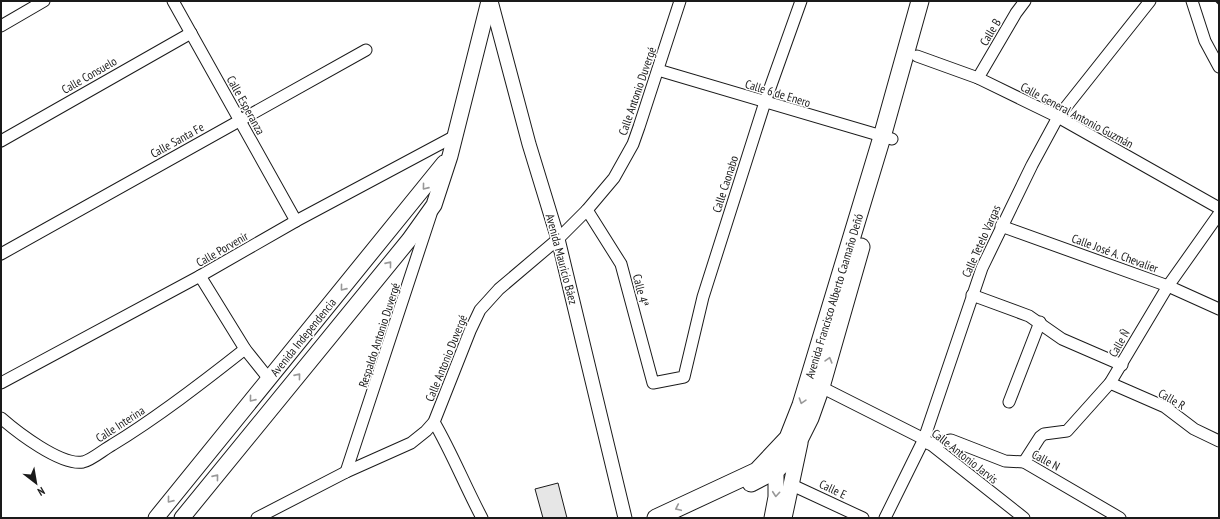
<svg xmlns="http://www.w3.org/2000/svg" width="1220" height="519" font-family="'PT Sans Narrow',sans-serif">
	<rect width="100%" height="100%" fill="#fff"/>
	<path fill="#e6e6e6" stroke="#1a1a1a" d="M 558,483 L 567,518 L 543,518 L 535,489 Z"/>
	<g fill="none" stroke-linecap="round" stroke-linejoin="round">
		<defs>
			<g id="minor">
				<path d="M 173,1 L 296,221"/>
				<path d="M 1192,1 L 1205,41 L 1219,67"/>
				<path d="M 1,26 L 44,1"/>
				<path d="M 917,56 L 978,78 L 1058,117 L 1219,208"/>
				<path d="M 658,70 L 892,139"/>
				<path d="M 978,78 L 1016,13 L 1025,1"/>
				<path d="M 1,141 L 191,33"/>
				<path d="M 587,210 L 621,264 L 653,383 L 684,377 L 703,297 L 765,102 L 801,1"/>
				<path d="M 1001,226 L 1168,286 L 1219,309"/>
				<path d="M 1,254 L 366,50"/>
				<path d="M 200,276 L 245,349 L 269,379"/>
				<path d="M 972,295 L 1029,316 L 1062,339 L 1122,365"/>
				<path d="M 1,383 L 200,276 L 296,221 L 455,136"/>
				<path d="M 1110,383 L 1165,407 L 1194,429 L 1219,441"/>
				<path d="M 821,387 L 924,439 L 1024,518"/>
				<path d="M 1009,402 L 1040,322"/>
				<path d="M 1,418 C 17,432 61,466 83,462 C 92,460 103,450 112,445 C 158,417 202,383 245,349"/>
				<path d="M 434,422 C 452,453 465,486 482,518"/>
				<path d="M 929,444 L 951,440 L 1005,461 L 1024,462 L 1120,518"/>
				<path d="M 1024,462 L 1040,437 L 1044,434 L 1067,431 L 1110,383 L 1168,286 L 1219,214"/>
				<path d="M 346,472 L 431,214"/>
				<path d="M 792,485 L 863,518"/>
				<path d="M 257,518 L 346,472 L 411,443 L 426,431 L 434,422 L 470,331 L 480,310 L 499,289 L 558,239 L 587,210 L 614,178 L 633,144 L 639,127 L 680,1"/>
				<path d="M 885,518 L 924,439 L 982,268 L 1032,165 L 1058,117 L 1150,1"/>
			</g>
			<path id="tertiary" d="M 491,1 L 529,144 L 558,239 L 625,518"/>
			<g id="secondary">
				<path d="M 156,518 L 444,163"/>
				<path d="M 182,518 L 409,240 L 434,205 L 450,156 L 489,1"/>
				<path d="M 772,518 L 776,497 L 776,470"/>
				<path d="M 784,518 L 800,443"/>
			</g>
			<g id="primary">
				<path d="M 751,483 L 776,470 L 791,456 L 810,418 L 821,387 L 861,247"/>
				<path d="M 656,518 L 757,471 L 788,438 L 801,405 L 882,137 L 920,1"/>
			</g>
		</defs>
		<use href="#minor" stroke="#1a1a1a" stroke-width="13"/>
		<use href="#tertiary" stroke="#1a1a1a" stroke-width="15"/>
		<use href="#secondary" stroke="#1a1a1a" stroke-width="17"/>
		<use href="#primary" stroke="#1a1a1a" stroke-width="19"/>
		<use href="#minor" stroke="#fff" stroke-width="11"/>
		<use href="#tertiary" stroke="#fff" stroke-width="13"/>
		<use href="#secondary" stroke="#fff" stroke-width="15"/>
		<use href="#primary" stroke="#fff" stroke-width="17"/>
		<path stroke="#1a1a1a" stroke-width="2" d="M 1216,1 L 1219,4"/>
	</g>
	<defs><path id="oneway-chevron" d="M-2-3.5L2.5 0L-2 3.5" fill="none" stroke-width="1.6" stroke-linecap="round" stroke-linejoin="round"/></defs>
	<g stroke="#989898">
		<use href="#oneway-chevron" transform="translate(425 187) rotate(129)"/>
		<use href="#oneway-chevron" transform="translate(389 264) rotate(-51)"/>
		<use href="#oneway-chevron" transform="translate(343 288) rotate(129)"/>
		<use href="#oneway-chevron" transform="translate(829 360) rotate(-74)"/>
		<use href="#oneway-chevron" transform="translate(298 376) rotate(-51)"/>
		<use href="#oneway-chevron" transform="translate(252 399) rotate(129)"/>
		<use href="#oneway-chevron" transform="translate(802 401) rotate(108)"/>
		<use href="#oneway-chevron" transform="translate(216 477) rotate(-51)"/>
		<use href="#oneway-chevron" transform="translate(776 494) rotate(95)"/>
		<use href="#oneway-chevron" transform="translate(170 500) rotate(129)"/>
		<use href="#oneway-chevron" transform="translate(678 508) rotate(155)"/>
	</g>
	<g text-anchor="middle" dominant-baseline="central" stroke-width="3" stroke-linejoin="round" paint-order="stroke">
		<g font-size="12" fill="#1a1a1a" stroke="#fff">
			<text transform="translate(990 32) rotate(-59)">Calle B</text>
			<text transform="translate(89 75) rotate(-30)">Calle Consuelo</text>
			<text transform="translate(637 91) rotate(-71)">Calle Antonio Duvergé</text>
			<text transform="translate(778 93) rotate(17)">Calle 6 de Enero</text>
			<text transform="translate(246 105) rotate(61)">Calle Esperanza</text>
			<text transform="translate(1077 115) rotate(28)">Calle General Antonio Guzmán</text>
			<text transform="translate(177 140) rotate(-29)">Calle Santa Fe</text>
			<text transform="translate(725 184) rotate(-72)">Calle Caonabo</text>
			<text transform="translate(981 241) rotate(-66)">Calle Tetelo Vargas</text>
			<text transform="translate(222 249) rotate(-30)">Calle Porvenir</text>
			<text transform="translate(1115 253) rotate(20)">Calle José A. Chevalier</text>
			<text transform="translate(562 259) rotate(75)">Avenida Mauricio Báez</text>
			<text transform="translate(641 290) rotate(76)">Calle 4ª</text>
			<text transform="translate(834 296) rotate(-73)">Avenida Francisco Alberto Caamaño Deñó</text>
			<text transform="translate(379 335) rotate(-72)">Respaldo Antonio Duvergé</text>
			<text transform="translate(303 337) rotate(-51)">Avenida Independencia</text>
			<text transform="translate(1119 343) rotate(-60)">Calle Ñ</text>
			<text transform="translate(446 358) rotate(-68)">Calle Antonio Duvergé</text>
			<text transform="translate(1172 399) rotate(30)">Calle R</text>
			<text transform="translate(120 424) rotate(-33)">Calle Interina</text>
			<text transform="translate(965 456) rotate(38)">Calle Antonio Jarvis</text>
			<text transform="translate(1046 460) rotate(28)">Calle N</text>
			<text transform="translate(833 489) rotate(25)">Calle E</text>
		</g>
	</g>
	<rect width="1220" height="519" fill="none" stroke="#1a1a1a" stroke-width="4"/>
	<g transform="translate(36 483) rotate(149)" stroke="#ffffff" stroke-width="3" paint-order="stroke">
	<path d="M0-3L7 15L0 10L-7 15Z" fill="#1a1a1a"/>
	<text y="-6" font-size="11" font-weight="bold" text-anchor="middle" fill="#1a1a1a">N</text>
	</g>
</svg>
